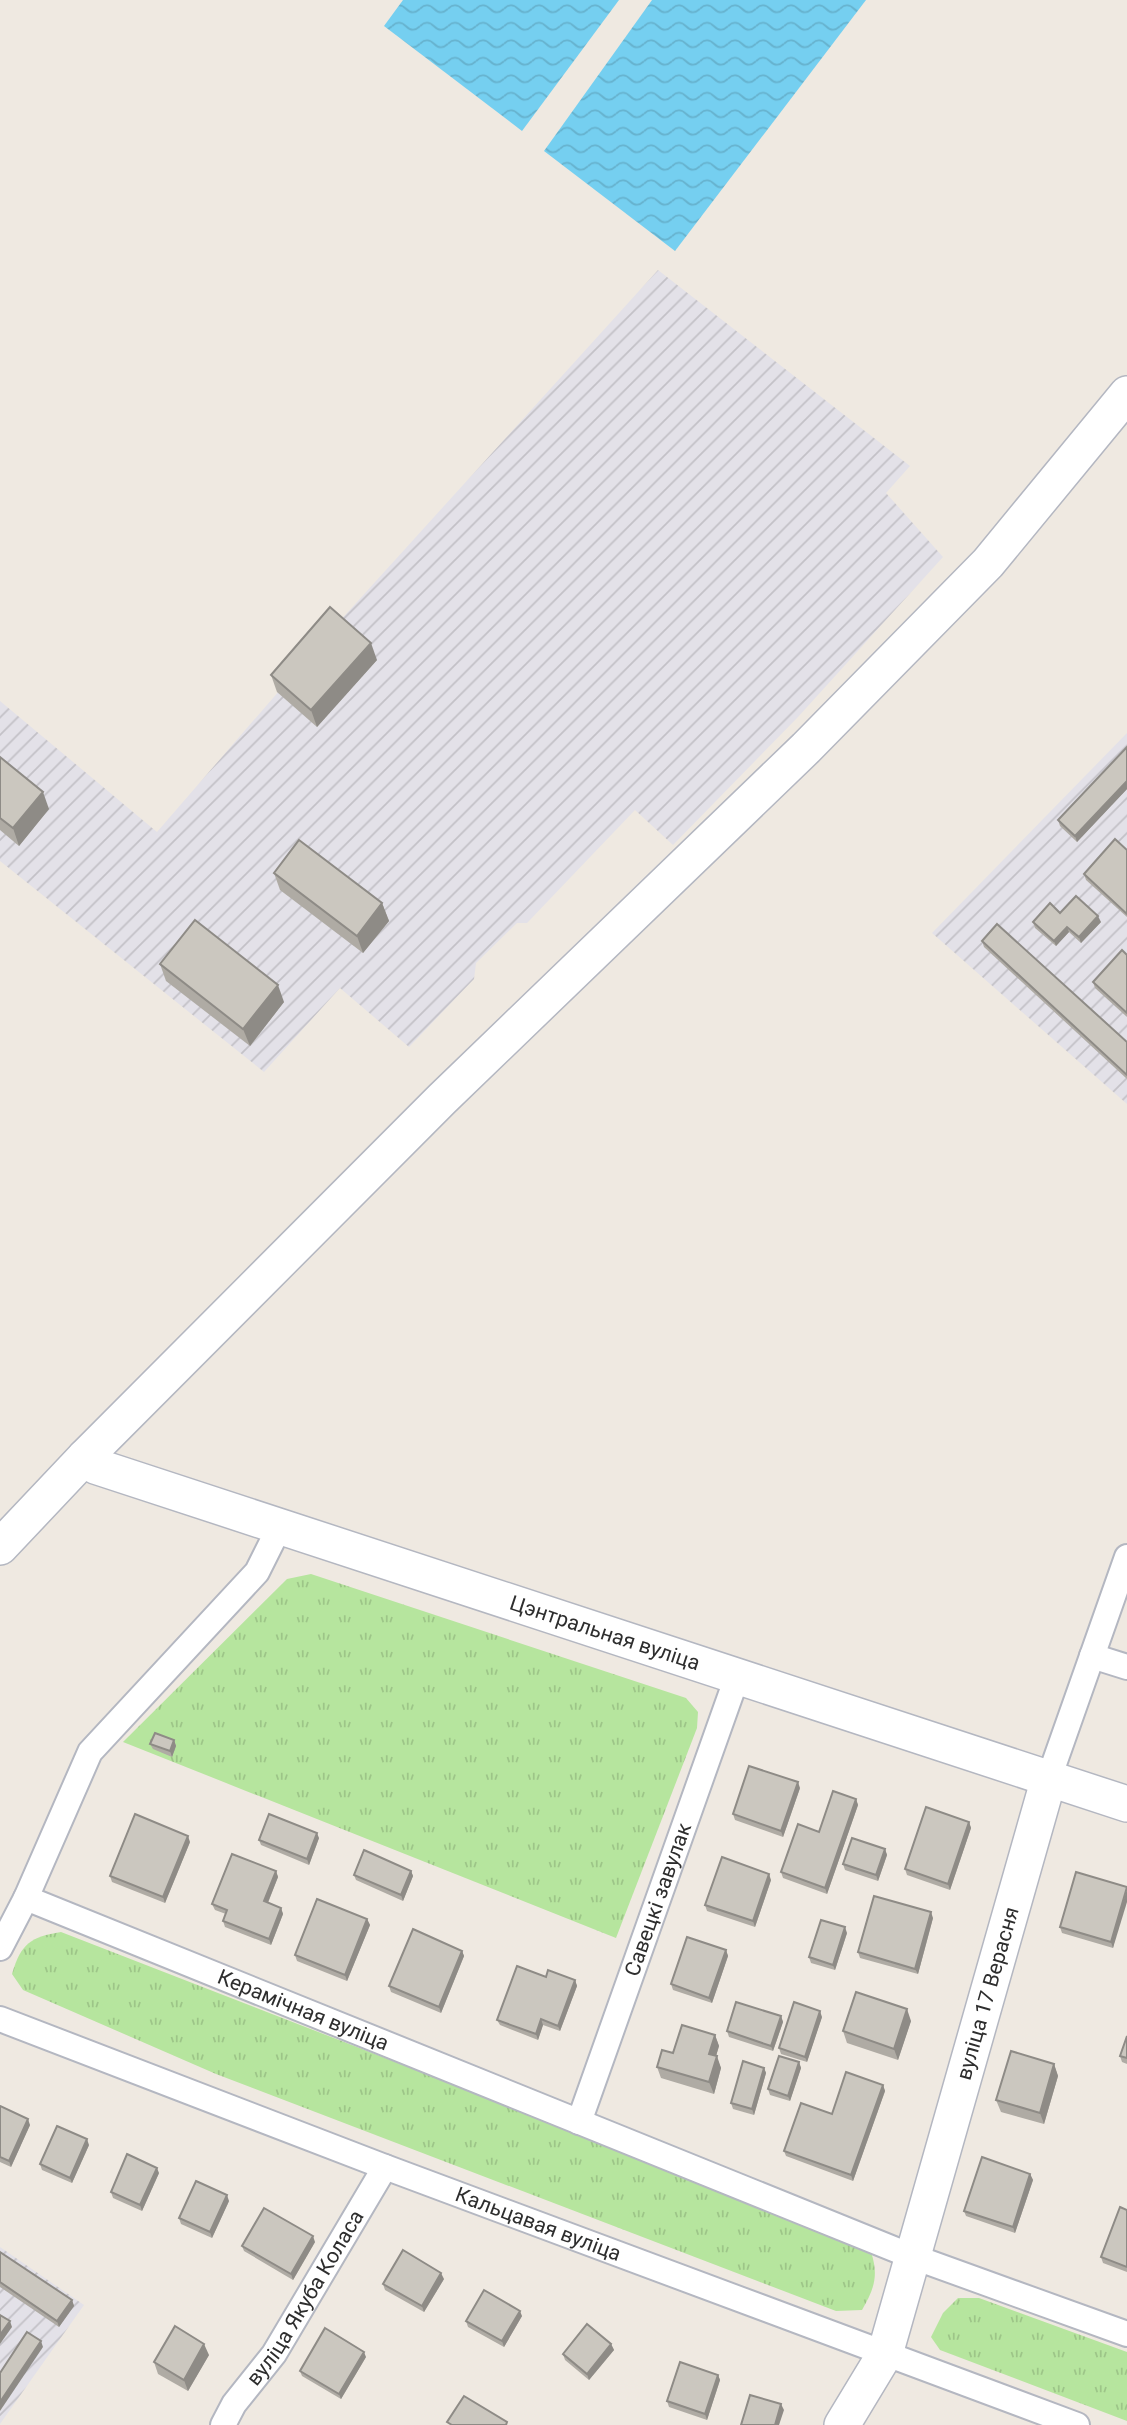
<svg xmlns="http://www.w3.org/2000/svg" width="1127" height="2425" font-family="Roboto,sans-serif">
	<defs>
		<pattern id="industrial-furrows" width="10" height="10" patternUnits="userSpaceOnUse" patternTransform="scale(1.75)"><rect width="10" height="10" fill="#e3e1e8"/><path d="M-1 1l2-2M0 10L10 0M9 11l2-2" fill="none" stroke="#c3c1c7"/></pattern>
		<pattern id="grass-tufts" width="24" height="20" patternUnits="userSpaceOnUse" patternTransform="scale(1.75)"><rect width="24" height="20" fill="#b6e59e"/><path d="M3 7l-1-3M5 7V3M7 7l1-3M15 17l-1-3M17 17v-4M19 17l1-3" fill="none" stroke="#9dc588"/></pattern>
		<pattern id="water-waves" width="16" height="10" patternUnits="userSpaceOnUse" patternTransform="scale(1.75)"><rect width="16" height="10" fill="#75cff0"/><path d="M0 5q4-4 8 0t8 0" fill="none" stroke="#66b2ce"/></pattern>
	</defs>
	<rect width="100%" height="100%" fill="#efe9e1"/>
	<g fill="url(#industrial-furrows)">
		<path d="M 658,270 L 910,466 L 886,493 L 943,557 L 798,717 L 673,845 L 635,810 L 527,923 L 517,923 L 476,963 L 474,979 L 409,1047 L 340,988 L 264,1072 L 0,861 L 0,701 L 157,832 L 337,624 Z"/>
		<path d="M 1127,733 L 1127,1104 L 932,933 Z"/>
		<path d="M 0,2247 L 84,2305 L 0,2424 Z"/>
	</g>
	<g fill="url(#grass-tufts)">
		<path d="M 311,1574 L 686,1698 L 698,1712 L 697,1728 L 616,1938 L 123,1742 L 287,1579 Z"/>
		<path d="M 61,1932 L 550,2122 L 871,2252 C 879,2276 874,2289 862,2310 L 836,2311 L 216,2074 L 23,1990 L 12,1974 C 21,1943 31,1937 61,1932 Z"/>
		<path d="M 958,2298 L 979,2298 L 1127,2352 L 1127,2421 L 940,2350 L 931,2337 L 943,2313 Z"/>
	</g>
	<g fill="url(#water-waves)">
		<path d="M 403,0 L 619,0 L 522,131 L 384,26 Z"/>
		<path d="M 652,0 L 866,0 L 675,251 L 544,151 Z"/>
	</g>
	<g fill="none" stroke-linecap="round" stroke-linejoin="round">
		<defs>
			<g id="street">
				<path d="M 1092,1656 L 1127,1667"/>
				<path d="M 1049,1778 L 1127,1557"/>
				<path id="s1" d="M 26,1898 L 911,2256 L 1127,2334"/>
				<path d="M 0,1948 L 26,1898 L 90,1752 L 257,1572 L 279,1528"/>
				<path id="s2" d="M 0,2019 L 385,2167 L 1077,2425"/>
				<path id="s3" d="M 579,2122 L 737,1677"/>
				<path id="s4" d="M 223,2425 L 234,2404 L 274,2354 L 385,2167"/>
			</g>
			<g id="secondary">
				<path id="s5" d="M 85,1457 L 95,1466 L 1127,1804"/>
				<path d="M 0,1547 L 85,1457 L 442,1099 L 806,748 L 988,563 L 1127,394"/>
				<path id="s6" d="M 842,2425 L 885,2354 L 1049,1778"/>
			</g>
		</defs>
		<use href="#street" stroke="#b4b7c1" stroke-width="28"/>
		<use href="#secondary" stroke="#b4b7c1" stroke-width="38"/>
		<use href="#street" stroke="#fff" stroke-width="24"/>
		<use href="#secondary" stroke="#fff" stroke-width="35"/>
	</g>
	<g fill="#afaba4">
		<path d="M 377,660 L 317,727 L 277,692 L 271,675 Z"/>
		<path d="M 1127,747 L 1127,789 L 1077,842 L 1060,826 L 1058,820 Z"/>
		<path d="M 0,757 L 49,809 L 19,846 L 0,830 Z"/>
		<path d="M 1127,850 L 1127,917 L 1086,880 L 1084,874 Z"/>
		<path d="M 274,873 L 382,903 L 389,921 L 363,953 L 280,890 Z"/>
		<path d="M 1060,913 L 1101,922 L 1081,943 L 1069,932 L 1056,946 L 1035,928 L 1033,922 Z"/>
		<path d="M 982,941 L 1127,1042 L 1127,1079 L 984,947 Z"/>
		<path d="M 1127,955 L 1127,1017 L 1095,988 L 1093,982 Z"/>
		<path d="M 160,964 L 284,1002 L 250,1046 L 166,981 Z"/>
		<path d="M 174,1740 L 176,1746 L 172,1757 L 153,1749 L 150,1744 Z"/>
		<path d="M 800,1788 L 783,1837 L 735,1820 L 733,1814 Z"/>
		<path d="M 856,1799 L 858,1805 L 827,1894 L 783,1878 L 781,1872 L 819,1832 Z"/>
		<path d="M 969,1822 L 971,1828 L 950,1890 L 907,1875 L 905,1869 Z"/>
		<path d="M 319,1838 L 309,1865 L 261,1845 L 259,1840 Z"/>
		<path d="M 190,1842 L 165,1903 L 112,1882 L 110,1876 Z"/>
		<path d="M 885,1849 L 887,1855 L 878,1881 L 845,1870 L 843,1864 Z"/>
		<path d="M 276,1871 L 278,1877 L 268,1903 L 281,1908 L 283,1914 L 271,1945 L 225,1927 L 223,1921 L 226,1914 L 215,1910 L 212,1904 Z"/>
		<path d="M 411,1871 L 413,1876 L 403,1901 L 356,1880 L 354,1875 Z"/>
		<path d="M 771,1880 L 755,1927 L 707,1911 L 705,1905 Z"/>
		<path d="M 1127,1887 L 1113,1948 L 1062,1933 L 1060,1927 Z"/>
		<path d="M 933,1918 L 918,1974 L 860,1958 L 858,1952 Z"/>
		<path d="M 367,1919 L 370,1925 L 347,1981 L 297,1961 L 295,1955 Z"/>
		<path d="M 847,1933 L 835,1970 L 811,1963 L 809,1957 Z"/>
		<path d="M 726,1950 L 728,1956 L 712,2003 L 673,1990 L 671,1984 Z"/>
		<path d="M 462,1951 L 464,1956 L 441,2013 L 391,1992 L 389,1986 Z"/>
		<path d="M 575,1980 L 577,1986 L 560,2031 L 543,2025 L 538,2040 L 500,2025 L 497,2020 Z"/>
		<path d="M 781,2016 L 783,2022 L 773,2051 L 729,2037 L 727,2031 Z"/>
		<path d="M 822,2017 L 807,2062 L 781,2054 L 779,2048 Z"/>
		<path d="M 911,2021 L 898,2060 L 847,2043 L 843,2031 Z"/>
		<path d="M 715,2035 L 719,2046 L 716,2056 L 721,2068 L 714,2094 L 661,2078 L 657,2067 L 673,2053 Z"/>
		<path d="M 1127,2036 L 1127,2064 L 1122,2062 L 1120,2056 Z"/>
		<path d="M 799,2062 L 801,2068 L 790,2101 L 770,2095 L 768,2089 Z"/>
		<path d="M 1054,2064 L 1058,2076 L 1044,2124 L 1001,2112 L 996,2100 Z"/>
		<path d="M 764,2068 L 766,2073 L 754,2115 L 733,2109 L 731,2103 Z"/>
		<path d="M 883,2085 L 885,2091 L 853,2181 L 786,2156 L 784,2151 L 832,2114 Z"/>
		<path d="M 0,2106 L 30,2125 L 11,2167 L 0,2162 Z"/>
		<path d="M 89,2145 L 72,2183 L 42,2170 L 40,2164 Z"/>
		<path d="M 159,2173 L 142,2211 L 113,2198 L 111,2192 Z"/>
		<path d="M 1030,2174 L 1033,2180 L 1015,2233 L 966,2216 L 964,2211 Z"/>
		<path d="M 229,2201 L 212,2238 L 181,2224 L 179,2218 Z"/>
		<path d="M 1127,2210 L 1127,2272 L 1103,2263 L 1101,2257 Z"/>
		<path d="M 315,2242 L 293,2280 L 244,2251 L 242,2246 Z"/>
		<path d="M 0,2252 L 72,2300 L 74,2306 L 59,2327 L 0,2287 Z"/>
		<path d="M 444,2279 L 424,2312 L 385,2290 L 383,2284 Z"/>
		<path d="M 522,2316 L 504,2347 L 468,2327 L 466,2321 Z"/>
		<path d="M 611,2344 L 614,2350 L 589,2380 L 565,2360 L 563,2354 Z"/>
		<path d="M 209,2355 L 188,2391 L 158,2374 L 154,2362 Z"/>
		<path d="M 366,2357 L 341,2399 L 302,2376 L 300,2371 Z"/>
		<path d="M 718,2375 L 720,2380 L 707,2420 L 669,2407 L 667,2401 Z"/>
	</g>
	<g fill="#8e8b86">
		<path d="M 371,643 L 377,660 L 317,727 L 311,710 Z"/>
		<path d="M 1127,781 L 1127,789 L 1077,842 L 1075,836 Z"/>
		<path d="M 43,792 L 49,809 L 19,846 L 13,828 Z"/>
		<path d="M 382,903 L 389,921 L 363,953 L 357,936 Z"/>
		<path d="M 1098,916 L 1101,922 L 1081,943 L 1079,937 Z"/>
		<path d="M 1067,927 L 1069,932 L 1056,946 L 1054,941 Z"/>
		<path d="M 278,985 L 284,1002 L 250,1046 L 243,1029 Z"/>
		<path d="M 174,1740 L 176,1746 L 172,1757 L 170,1751 Z"/>
		<path d="M 798,1782 L 800,1788 L 783,1837 L 781,1831 Z"/>
		<path d="M 856,1799 L 858,1805 L 827,1894 L 825,1888 Z"/>
		<path d="M 969,1822 L 971,1828 L 950,1890 L 948,1884 Z"/>
		<path d="M 317,1833 L 319,1838 L 309,1865 L 307,1859 Z"/>
		<path d="M 188,1836 L 190,1842 L 165,1903 L 163,1897 Z"/>
		<path d="M 885,1849 L 887,1855 L 878,1881 L 876,1875 Z"/>
		<path d="M 276,1871 L 278,1877 L 266,1907 L 264,1901 Z"/>
		<path d="M 411,1871 L 413,1876 L 403,1901 L 401,1895 Z"/>
		<path d="M 769,1874 L 771,1880 L 755,1927 L 753,1921 Z"/>
		<path d="M 1127,1889 L 1127,1902 L 1113,1948 L 1111,1942 Z"/>
		<path d="M 281,1908 L 283,1914 L 271,1945 L 269,1939 Z"/>
		<path d="M 931,1912 L 933,1918 L 918,1974 L 915,1969 Z"/>
		<path d="M 367,1919 L 370,1925 L 347,1981 L 345,1975 Z"/>
		<path d="M 845,1927 L 847,1933 L 835,1970 L 833,1965 Z"/>
		<path d="M 726,1950 L 728,1956 L 712,2003 L 709,1998 Z"/>
		<path d="M 462,1951 L 464,1956 L 441,2013 L 439,2007 Z"/>
		<path d="M 575,1980 L 577,1986 L 560,2031 L 558,2026 Z"/>
		<path d="M 907,2009 L 911,2021 L 898,2060 L 894,2049 Z"/>
		<path d="M 820,2011 L 822,2017 L 807,2062 L 805,2057 Z"/>
		<path d="M 781,2016 L 783,2022 L 773,2051 L 771,2046 Z"/>
		<path d="M 541,2019 L 543,2025 L 538,2040 L 536,2034 Z"/>
		<path d="M 715,2035 L 719,2046 L 713,2066 L 709,2054 Z"/>
		<path d="M 717,2056 L 721,2068 L 714,2094 L 709,2082 Z"/>
		<path d="M 799,2062 L 801,2068 L 790,2101 L 788,2096 Z"/>
		<path d="M 1054,2064 L 1058,2076 L 1044,2124 L 1040,2113 Z"/>
		<path d="M 764,2068 L 766,2073 L 754,2115 L 752,2109 Z"/>
		<path d="M 883,2085 L 885,2091 L 853,2181 L 851,2175 Z"/>
		<path d="M 28,2119 L 30,2125 L 11,2167 L 9,2161 Z"/>
		<path d="M 87,2139 L 89,2145 L 72,2183 L 70,2178 Z"/>
		<path d="M 157,2168 L 159,2173 L 142,2211 L 140,2205 Z"/>
		<path d="M 1030,2174 L 1033,2180 L 1015,2233 L 1013,2227 Z"/>
		<path d="M 227,2195 L 229,2201 L 212,2238 L 210,2232 Z"/>
		<path d="M 313,2236 L 315,2242 L 293,2280 L 291,2274 Z"/>
		<path d="M 441,2273 L 444,2279 L 424,2312 L 422,2306 Z"/>
		<path d="M 72,2300 L 74,2306 L 59,2327 L 57,2321 Z"/>
		<path d="M 520,2311 L 522,2316 L 504,2347 L 502,2341 Z"/>
		<path d="M 10,2321 L 12,2327 L 0,2344 L 0,2335 Z"/>
		<path d="M 41,2341 L 43,2347 L 0,2411 L 0,2402 Z"/>
		<path d="M 204,2344 L 209,2355 L 188,2391 L 184,2380 Z"/>
		<path d="M 611,2344 L 614,2350 L 589,2380 L 587,2374 Z"/>
		<path d="M 364,2352 L 366,2357 L 341,2399 L 339,2394 Z"/>
		<path d="M 718,2375 L 720,2380 L 707,2420 L 705,2414 Z"/>
		<path d="M 781,2404 L 784,2410 L 779,2425 L 775,2425 Z"/>
	</g>
	<g fill="#cbc7bf" stroke="#8e8b86" stroke-width="2">
		<path d="M 330,607 L 371,643 L 311,710 L 271,675 Z"/>
		<path d="M 1127,747 L 1127,781 L 1075,836 L 1058,820 Z"/>
		<path d="M 0,757 L 43,792 L 13,828 L 0,818 Z"/>
		<path d="M 1115,839 L 1127,850 L 1127,914 L 1084,874 Z"/>
		<path d="M 299,840 L 382,903 L 357,936 L 274,873 Z"/>
		<path d="M 1076,896 L 1098,916 L 1079,937 L 1067,927 L 1054,941 L 1033,922 L 1050,903 L 1060,913 Z"/>
		<path d="M 195,920 L 278,985 L 243,1029 L 160,964 Z"/>
		<path d="M 997,924 L 1127,1042 L 1127,1075 L 982,941 Z"/>
		<path d="M 1122,950 L 1127,955 L 1127,1013 L 1093,982 Z"/>
		<path d="M 155,1733 L 174,1740 L 170,1751 L 150,1744 Z"/>
		<path d="M 749,1766 L 798,1782 L 781,1831 L 733,1814 Z"/>
		<path d="M 833,1791 L 856,1799 L 825,1888 L 781,1872 L 798,1824 L 819,1832 Z"/>
		<path d="M 926,1807 L 969,1822 L 948,1884 L 905,1869 Z"/>
		<path d="M 135,1814 L 188,1836 L 163,1897 L 110,1876 Z"/>
		<path d="M 269,1814 L 317,1833 L 307,1859 L 259,1840 Z"/>
		<path d="M 852,1838 L 885,1849 L 876,1875 L 843,1864 Z"/>
		<path d="M 364,1850 L 411,1871 L 401,1895 L 354,1875 Z"/>
		<path d="M 232,1854 L 276,1871 L 264,1901 L 281,1908 L 269,1939 L 223,1921 L 227,1910 L 212,1904 Z"/>
		<path d="M 722,1857 L 769,1874 L 753,1921 L 705,1905 Z"/>
		<path d="M 1076,1872 L 1127,1887 L 1111,1942 L 1060,1927 Z"/>
		<path d="M 874,1896 L 931,1912 L 915,1969 L 858,1952 Z"/>
		<path d="M 317,1899 L 367,1919 L 345,1975 L 295,1955 Z"/>
		<path d="M 821,1920 L 845,1927 L 833,1965 L 809,1957 Z"/>
		<path d="M 413,1929 L 462,1951 L 439,2007 L 389,1986 Z"/>
		<path d="M 687,1937 L 726,1950 L 709,1998 L 671,1984 Z"/>
		<path d="M 517,1966 L 546,1977 L 548,1970 L 575,1980 L 558,2026 L 541,2019 L 536,2034 L 497,2020 Z"/>
		<path d="M 856,1992 L 907,2009 L 894,2049 L 843,2031 Z"/>
		<path d="M 736,2002 L 781,2016 L 771,2046 L 727,2031 Z"/>
		<path d="M 794,2002 L 820,2011 L 805,2057 L 779,2048 Z"/>
		<path d="M 682,2025 L 715,2035 L 709,2054 L 717,2056 L 709,2082 L 657,2067 L 662,2050 L 673,2053 Z"/>
		<path d="M 1127,2036 L 1127,2058 L 1120,2056 Z"/>
		<path d="M 1011,2051 L 1054,2064 L 1040,2113 L 996,2100 Z"/>
		<path d="M 779,2056 L 799,2062 L 788,2096 L 768,2089 Z"/>
		<path d="M 743,2061 L 764,2068 L 752,2109 L 731,2103 Z"/>
		<path d="M 846,2072 L 883,2085 L 851,2175 L 784,2151 L 801,2103 L 832,2114 Z"/>
		<path d="M 0,2106 L 28,2119 L 9,2161 L 0,2157 Z"/>
		<path d="M 57,2126 L 87,2139 L 70,2178 L 40,2164 Z"/>
		<path d="M 127,2154 L 157,2168 L 140,2205 L 111,2192 Z"/>
		<path d="M 982,2157 L 1030,2174 L 1013,2227 L 964,2211 Z"/>
		<path d="M 196,2181 L 227,2195 L 210,2232 L 179,2218 Z"/>
		<path d="M 1120,2207 L 1127,2210 L 1127,2267 L 1101,2257 Z"/>
		<path d="M 264,2208 L 313,2236 L 291,2274 L 242,2246 Z"/>
		<path d="M 403,2250 L 441,2273 L 422,2306 L 383,2284 Z"/>
		<path d="M 0,2252 L 72,2300 L 57,2321 L 0,2282 Z"/>
		<path d="M 484,2290 L 520,2311 L 502,2341 L 466,2321 Z"/>
		<path d="M 0,2315 L 10,2321 L 0,2335 Z"/>
		<path d="M 587,2324 L 611,2344 L 587,2374 L 563,2354 Z"/>
		<path d="M 175,2326 L 204,2344 L 184,2380 L 154,2362 Z"/>
		<path d="M 325,2328 L 364,2352 L 339,2394 L 300,2371 Z"/>
		<path d="M 27,2332 L 41,2341 L 0,2402 L 0,2373 Z"/>
		<path d="M 680,2362 L 718,2375 L 705,2414 L 667,2401 Z"/>
		<path d="M 750,2395 L 781,2404 L 775,2425 L 741,2425 Z"/>
		<path d="M 464,2396 L 507,2422 L 506,2425 L 452,2425 L 447,2422 Z"/>
	</g>
	<g text-anchor="middle" dominant-baseline="central" stroke-width="5" stroke-linejoin="round" paint-order="stroke">
		<g font-size="21" fill="#2e2e2e" stroke="#fff">
			<text stroke="none"><textPath href="#s5" startOffset="550">Цэнтральная вуліца</textPath></text>
			<text stroke="none"><textPath href="#s3" startOffset="236">Савецкі завулак</textPath></text>
			<text stroke="none"><textPath href="#s6" startOffset="458">вуліца 17 Верасня</textPath></text>
			<text stroke="none"><textPath href="#s1" startOffset="299">Керамічная вуліца</textPath></text>
			<text stroke="none"><textPath href="#s2" startOffset="576">Кальцавая вуліца</textPath></text>
			<text stroke="none"><textPath href="#s4" startOffset="152">вуліца Якуба Коласа</textPath></text>
		</g>
	</g>
</svg>
